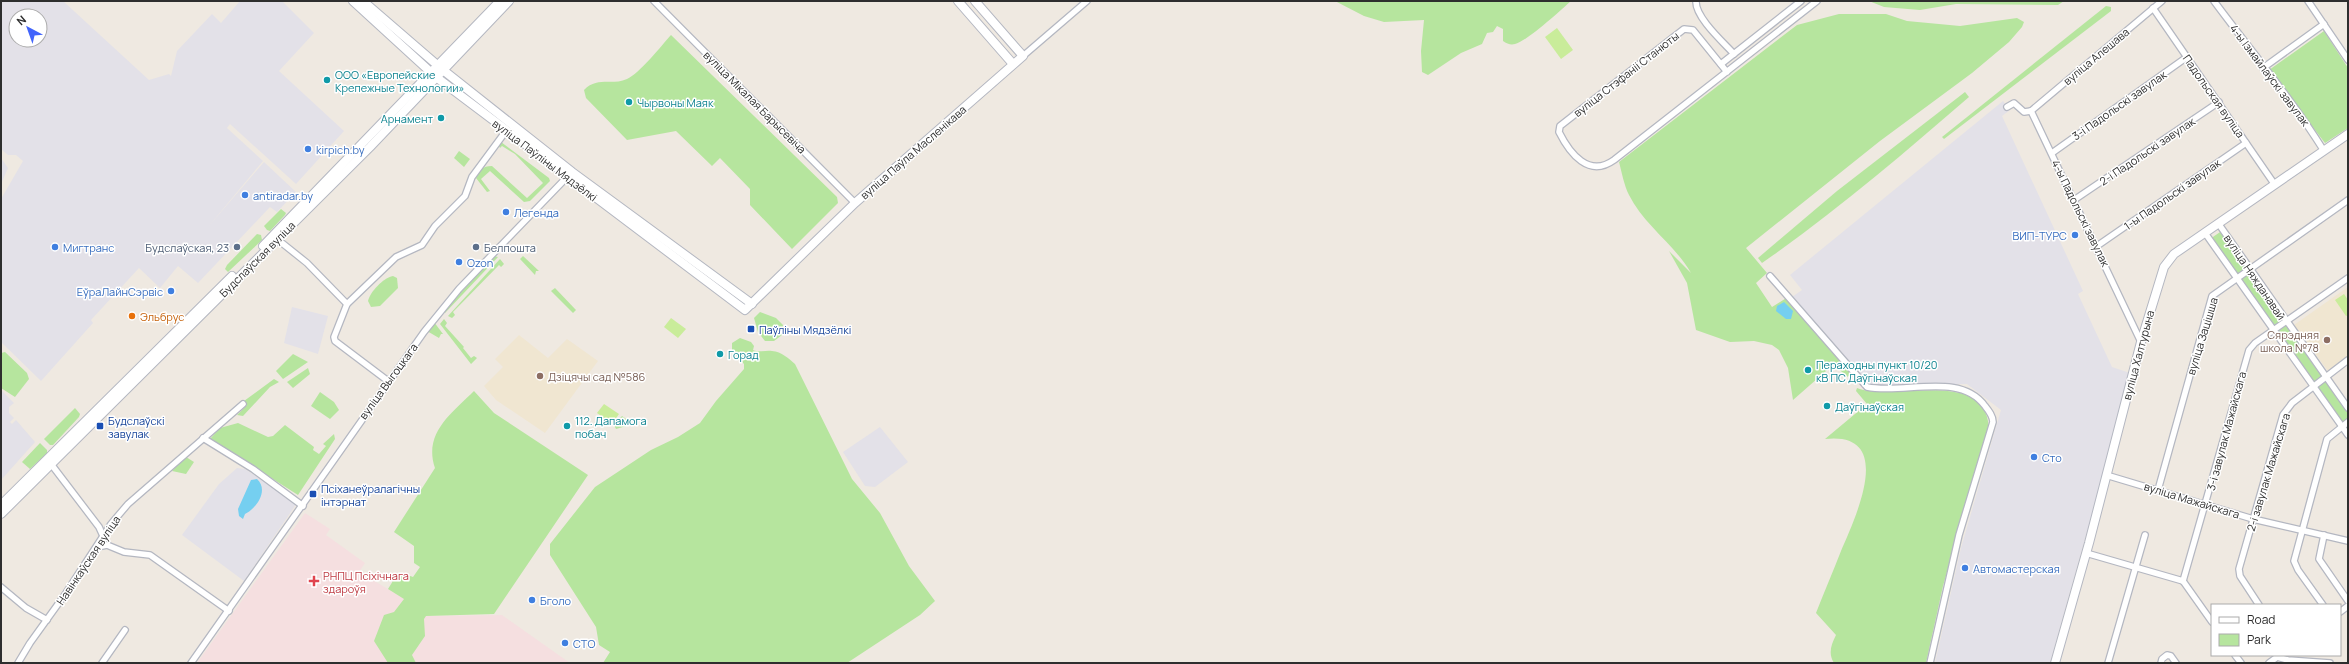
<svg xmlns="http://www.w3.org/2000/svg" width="2349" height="664" font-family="Manrope,sans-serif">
	<rect width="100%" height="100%" fill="#efe9e1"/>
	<g fill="#e3e1e8" fill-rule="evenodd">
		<path d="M 1,1 L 63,1 L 149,80 L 169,74 L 171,76 L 177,51 L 212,14 L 221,23 L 240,1 L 282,1 L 314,33 L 279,71 L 344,131 L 296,184 L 230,124 L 227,128 L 263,161 L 208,227 L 264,162 L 296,192 L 277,212 L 270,207 L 198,283 L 178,266 L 160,288 L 139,268 L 91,320 L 93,323 L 41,381 L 1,342 L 1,199 L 23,161 L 16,155 L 8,155 L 1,149 ZM 16,16 L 40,16 L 40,40 L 16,40 Z"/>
		<path d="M 2003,101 L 2010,110 L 2002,116 L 2083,291 L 2078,294 L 2112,367 L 2130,373 L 2127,390 L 2050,663 L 1935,663 L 1961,548 L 2001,410 L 1967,384 L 1869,385 L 1792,297 L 1802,290 L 1790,275 Z"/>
		<path d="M 1,158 L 8,168 L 1,184 Z"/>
		<path d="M 292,307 L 328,316 L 318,354 L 284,343 Z"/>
		<path d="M 1,390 L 14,403 L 9,407 L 9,413 L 14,418 L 10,422 L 12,424 L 16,420 L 35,442 L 1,480 Z"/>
		<path d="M 880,427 L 908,462 L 875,487 L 865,486 L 843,452 Z"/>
		<path d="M 237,468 L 245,469 L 297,503 L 244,581 L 182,535 L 219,484 Z"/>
	</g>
	<g fill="#f0e6d1">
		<path d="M 2348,287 L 2348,356 L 2328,371 L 2294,325 Z"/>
		<path d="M 519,335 L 548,358 L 567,339 L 598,361 L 545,433 L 496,400 L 484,386 L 503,367 L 495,359 Z"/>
	</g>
	<path fill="#f5dfe0" d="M 305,513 L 330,529 L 326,535 L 365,563 L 359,572 L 405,599 L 395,612 L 426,616 L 502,615 L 570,663 L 197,663 Z"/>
	<g fill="#b6e59e">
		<path d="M 1335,1 L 1571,1 C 1561,10 1526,42 1515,44 C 1511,45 1507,44 1503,41 L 1503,29 L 1497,26 L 1493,32 L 1487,33 L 1482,44 L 1461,53 L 1428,75 L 1422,72 L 1421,51 L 1424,20 L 1384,22 L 1364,16 Z"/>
		<path d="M 1869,1 L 2064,1 L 2058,5 L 1956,4 L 1920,10 L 1884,7 Z"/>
		<path d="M 2106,6 L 2111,7 L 2111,11 L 1944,139 L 1942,137 Z"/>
		<path d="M 1839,14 L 1886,14 L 1907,21 L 1960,26 L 2017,18 L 2024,22 L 2022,27 L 2009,42 L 1972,73 L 1880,141 L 1746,248 L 1767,273 L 1756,283 L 1772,307 L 1788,297 L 1851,374 L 1847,377 L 1834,364 L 1793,400 L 1788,368 L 1779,350 L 1772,345 L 1754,341 L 1730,342 L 1696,330 L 1687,283 L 1669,251 L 1691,273 C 1675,245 1644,225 1629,195 C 1624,185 1622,173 1619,162 L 1797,25 Z"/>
		<path d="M 2324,31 L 2348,68 L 2348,128 L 2325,143 L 2269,70 Z"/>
		<path d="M 671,35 L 837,197 L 838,203 L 792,249 L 750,205 L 750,189 L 720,158 L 712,166 L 676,131 L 627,140 L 586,98 L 584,90 C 598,76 612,86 627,79 C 639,74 662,45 671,35 Z"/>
		<path d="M 1965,92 L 1969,97 C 1902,155 1835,212 1762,263 L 1758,258 L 1837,191 Z"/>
		<path d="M 501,142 L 549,178 L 550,181 L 530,201 L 524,202 L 490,171 L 481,179 L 490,191 L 487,192 L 476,178 C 480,170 482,166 492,166 L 527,198 L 543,183 L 515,154 L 502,146 L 500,148 L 499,146 Z"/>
		<path d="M 459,151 L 470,159 L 464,167 L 454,158 Z"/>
		<path d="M 281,209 L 286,213 L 285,215 L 270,231 L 267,230 L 264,226 Z"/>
		<path d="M 2223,230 L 2348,408 L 2348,435 L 2210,239 Z"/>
		<path d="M 257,234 L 261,235 L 262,240 L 228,272 L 225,269 L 227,265 Z"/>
		<path d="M 494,256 L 498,257 L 445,313 L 444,311 Z"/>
		<path d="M 523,256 L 539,271 L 536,271 L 535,275 L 520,259 Z"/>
		<path d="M 500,259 L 504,264 L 501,267 L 499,265 L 453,312 L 455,315 L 452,318 L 448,316 Z"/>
		<path d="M 393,276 L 397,278 L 398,288 L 380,306 L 371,307 L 368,301 C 370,292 383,278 393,276 Z"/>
		<path d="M 555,288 L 576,310 L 573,313 L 551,291 Z"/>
		<path d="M 760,312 L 776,318 L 783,325 L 782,335 L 774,341 L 765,341 L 758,332 L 754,318 Z"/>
		<path d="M 444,319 L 447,323 L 445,326 L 464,347 L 463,348 L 471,358 L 474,356 L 477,358 L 471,364 L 440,324 Z"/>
		<path d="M 434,322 L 443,334 L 441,334 L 439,338 L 427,331 Z"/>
		<path d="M 740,338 L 751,342 L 754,346 L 753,350 C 760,353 765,350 772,351 C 782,352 788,358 795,364 L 852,479 L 880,513 L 909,566 L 935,601 L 920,615 L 847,663 L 603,663 L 610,652 L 599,645 L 596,627 L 550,555 L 550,544 L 595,487 L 651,450 L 678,437 L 700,423 L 716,401 L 744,369 L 744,364 L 732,351 L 732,343 Z"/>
		<path d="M 5,352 L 27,373 L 29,379 L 15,397 L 1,388 L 1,353 Z"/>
		<path d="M 293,354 L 308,362 L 283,379 L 276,371 Z"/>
		<path d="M 308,368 L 310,374 L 293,388 L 287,382 Z"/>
		<path d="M 274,379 L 279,382 L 270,387 L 243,416 L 237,415 L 247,405 L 244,401 Z"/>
		<path d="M 1857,388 C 1889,402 1979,369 1988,421 C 1989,427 1986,434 1985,439 L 1943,586 L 1926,663 L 1834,663 C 1828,654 1831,645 1836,635 L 1816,613 C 1824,592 1833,572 1841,551 C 1855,518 1897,431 1825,439 L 1867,404 L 1856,391 Z"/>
		<path d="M 474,391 L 494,413 L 588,475 L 494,614 L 426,616 L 424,619 L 425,636 L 412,655 L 416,663 L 388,663 L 374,641 L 384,615 L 394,612 L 404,599 L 388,589 L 396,576 L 403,576 L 405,574 L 413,577 L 420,567 L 414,563 L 414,546 L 394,532 L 435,468 C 423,433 452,413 474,391 Z"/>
		<path d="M 320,392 L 334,402 L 339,410 L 330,419 L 311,406 Z"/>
		<path d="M 75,408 L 80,414 L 79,417 L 53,445 L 50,445 L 44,439 Z"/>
		<path d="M 622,416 L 633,424 L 616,429 L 614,425 Z"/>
		<path d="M 238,423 L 268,437 L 273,436 L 285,425 L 314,447 L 313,450 L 319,454 L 326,446 L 323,444 L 334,434 L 335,439 L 298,495 L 210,439 L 220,428 Z"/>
		<path d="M 40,443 L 47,450 L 47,453 L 30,469 L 22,462 Z"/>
		<path d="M 186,457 L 194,462 L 186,474 L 172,471 Z"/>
	</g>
	<g fill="#c9ec9a">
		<path d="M 1557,28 L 1573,50 L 1561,59 L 1545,37 Z"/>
		<path d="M 2344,294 L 2348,300 L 2348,315 L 2346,316 L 2335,300 Z"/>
		<path d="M 671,318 L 686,329 L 678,338 L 664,327 Z"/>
		<path d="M 604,404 L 619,414 L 612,424 L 597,413 Z"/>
	</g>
	<g fill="#75cff0">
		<path d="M 1784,302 L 1793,311 L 1791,319 L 1786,319 L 1776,311 L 1777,306 Z"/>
		<path d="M 257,479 C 269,490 257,508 245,514 L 243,519 L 239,516 L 238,509 L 251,480 Z"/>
	</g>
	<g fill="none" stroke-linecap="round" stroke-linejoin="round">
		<defs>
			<g id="street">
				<path d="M 654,1 L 855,203"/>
				<path d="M 1696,1 C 1695,17 1723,42 1734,54"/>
				<path d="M 2214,1 C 2251,51 2291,98 2324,151"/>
				<path d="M 2308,1 L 2348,60"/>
				<path d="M 2153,8 L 2275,185"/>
				<path d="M 1023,56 L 1087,1"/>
				<path d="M 1721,64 L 1801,1"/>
				<path d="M 2263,68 L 2324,24"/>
				<path d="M 1727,72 L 1693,30 L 1684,29 L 1560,126 L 1559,132 C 1570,154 1589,178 1614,160 L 1817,1"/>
				<path d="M 2007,107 L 2014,103 L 2024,112 L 2031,111"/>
				<path d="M 2031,111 L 2141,342"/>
				<path d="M 2031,111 L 2162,1"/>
				<path d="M 2052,153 L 2187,57"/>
				<path d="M 2074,200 L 2219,102"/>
				<path d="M 2218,223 L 2348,408"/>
				<path d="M 2205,233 L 2348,435"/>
				<path d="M 277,239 L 307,263 L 347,304"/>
				<path d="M 2097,246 L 2246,143"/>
				<path d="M 1770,276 L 1867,387 C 1903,395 1960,371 1985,406 C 1989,411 1993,416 1993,422 L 1959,535 L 1930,663"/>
				<path d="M 388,381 L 335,341 L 334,337 L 347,304 L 396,257 L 422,245 L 435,226 L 465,196 L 472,177 L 506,131"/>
				<path d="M 203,438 L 253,469 L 303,506"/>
				<path d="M 51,464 L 99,527 L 104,538"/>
				<path d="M 2106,475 L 2253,519 L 2348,541"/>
				<path d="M 2158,490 L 2212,296 L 2348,200"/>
				<path d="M 2324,535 L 2319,559 L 2348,601"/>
				<path d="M 97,547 L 107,545 L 124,552 L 150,555 L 229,611"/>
				<path d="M 2086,553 L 2183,581"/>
				<path d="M 2183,581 L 2249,350 L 2255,343 L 2348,278"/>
				<path d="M 2183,581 L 2212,622"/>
				<path d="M 1,587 L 26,608 L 47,620"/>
				<path d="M 2259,605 L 2240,576 L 2239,569 L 2283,415 L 2292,403 L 2348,360"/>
				<path d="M 2323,605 L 2298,570 L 2294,561 L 2327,439 L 2348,422"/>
				<path d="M 2340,612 L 2348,606"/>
				<path d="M 2235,655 L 2241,663"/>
				<path d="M 2277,657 L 2288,660 L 2330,663"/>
				<path d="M 18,663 L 30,643 L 66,593 L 111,524 L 128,504 L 243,404"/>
				<path d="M 102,663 L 125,630"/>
				<path d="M 191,663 L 424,332 L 459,289 L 570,174"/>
				<path d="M 2108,663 L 2145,535"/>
				<path d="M 2161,663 L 2162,659 L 2167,655 L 2171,656 L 2176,663"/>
				<path d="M 2269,663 L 2280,655"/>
			</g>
			<g id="secondary">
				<path d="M 353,1 L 436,77 L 745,310 L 855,203 L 1023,56 L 975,1"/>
				<path d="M 363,1 L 443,70 L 572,172 L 752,304"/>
				<path d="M 958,1 L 1013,64"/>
				<path d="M 263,246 L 500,1"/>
				<path d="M 1,505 L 232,276"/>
				<path d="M 1,514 L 370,147 L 509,1"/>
				<path d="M 2055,663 L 2089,543 L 2141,342 L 2164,267 L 2174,254 L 2348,134"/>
			</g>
		</defs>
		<use href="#street" stroke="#b4b7c1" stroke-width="8"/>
		<use href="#secondary" stroke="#b4b7c1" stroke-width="10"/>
		<use href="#street" stroke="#fff" stroke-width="5.5"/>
		<use href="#secondary" stroke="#fff" stroke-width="8"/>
	</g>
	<g fill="#0f9aa8" stroke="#fff" stroke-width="1.5">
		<circle cx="327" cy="80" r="4"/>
		<circle cx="629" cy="102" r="4"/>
		<circle cx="441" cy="118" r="4"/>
		<circle cx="720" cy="354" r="4"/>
		<circle cx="1808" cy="370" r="4"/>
		<circle cx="1827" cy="406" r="4"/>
		<circle cx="567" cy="426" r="4"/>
	</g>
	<g fill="#3f7fe0" stroke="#fff" stroke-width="1.5">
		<circle cx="308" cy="149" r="4"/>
		<circle cx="245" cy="195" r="4"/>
		<circle cx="506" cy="212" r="4"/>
		<circle cx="2075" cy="235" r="4"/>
		<circle cx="55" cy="247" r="4"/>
		<circle cx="459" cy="262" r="4"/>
		<circle cx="171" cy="291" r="4"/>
		<circle cx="2034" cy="457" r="4"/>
		<circle cx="1965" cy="568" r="4"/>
		<circle cx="532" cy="600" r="4"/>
		<circle cx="565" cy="643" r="4"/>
	</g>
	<g fill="#5c6f8a" stroke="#fff" stroke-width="1.5">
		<circle cx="237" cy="247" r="4"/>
		<circle cx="476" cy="247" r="4"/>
	</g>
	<circle fill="#e8710a" stroke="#fff" stroke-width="1.5" cx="132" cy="316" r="4"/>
	<g fill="#1a4fb4" stroke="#fff" stroke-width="1.5">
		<rect x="747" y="325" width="8" height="8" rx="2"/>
		<rect x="96" y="422" width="8" height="8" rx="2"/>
		<rect x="309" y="490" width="8" height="8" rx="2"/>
	</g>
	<g fill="#8d6e63" stroke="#fff" stroke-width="1.5">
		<circle cx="2327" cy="340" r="4"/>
		<circle cx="540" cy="376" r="4"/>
	</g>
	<path fill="#e0444e" stroke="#fff" stroke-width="1.5" d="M312 575h4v4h4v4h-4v4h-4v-4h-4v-4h4z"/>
	<g text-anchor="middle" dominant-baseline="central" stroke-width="3" stroke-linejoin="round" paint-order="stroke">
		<g font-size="11" fill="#2e2e2e" stroke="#fff">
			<text transform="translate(2096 56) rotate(-40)">вуліца Алешава</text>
			<text transform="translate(1626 74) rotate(-38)">вуліца Стэфаніі Станюты</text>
			<text transform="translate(2270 75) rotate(53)">4-ы Ізмайлаўскі завулак</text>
			<text transform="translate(2214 96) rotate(55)">Падольская вуліца</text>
			<text transform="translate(755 102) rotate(45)">вуліца Мікалая Барысевіча</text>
			<text transform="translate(2119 105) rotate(-35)">3-і Падольскі завулак</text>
			<text transform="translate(2147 151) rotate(-34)">2-і Падольскі завулак</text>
			<text transform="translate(913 152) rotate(-41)">вуліца Паўла Масленікава</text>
			<text transform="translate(545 160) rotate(37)">вуліца Паўліны Мядзёлкі</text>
			<text transform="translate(2172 194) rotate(-35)">1-ы Падольскі завулак</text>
			<text transform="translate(2081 213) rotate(64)">4-ы Падольскі завулак</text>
			<text transform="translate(257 259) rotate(-45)">Будслаўская вуліца</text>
			<text transform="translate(2255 277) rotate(56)">вуліца Няжданавай</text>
			<text transform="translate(2202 336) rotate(-73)">вуліца Зацішша</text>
			<text transform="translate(2138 355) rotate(-75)">вуліца Халтурына</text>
			<text transform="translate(388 381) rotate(-54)">вуліца Выгоцкага</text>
			<text transform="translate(2226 431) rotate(-75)">3-і завулак Мажайскага</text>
			<text transform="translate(2268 472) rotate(-73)">2-і завулак Мажайскага</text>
			<text transform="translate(2192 500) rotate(17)">вуліца Мажайскага</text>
			<text transform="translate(88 560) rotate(-56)">Навінкаўская вуліца</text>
		</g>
		<g font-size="11" fill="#0d838f" stroke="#fff" text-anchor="start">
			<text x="335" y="74">ООО «Европейские<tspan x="335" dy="13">Крепежные Технологии»</tspan></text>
			<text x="637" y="102">Чырвоны Маяк</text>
			<text x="433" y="118" text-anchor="end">Арнамент</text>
			<text x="728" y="354">Горад</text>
			<text x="1816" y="364">Пераходны пункт 10/20<tspan x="1816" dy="13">кВ ПС Даўгінаўская</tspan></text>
			<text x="1835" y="406">Даўгінаўская</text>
			<text x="575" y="420">112. Дапамога<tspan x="575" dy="13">побач</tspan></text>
		</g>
		<g font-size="11" fill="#366cbe" stroke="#fff" text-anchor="start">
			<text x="316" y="149">kirpich.by</text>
			<text x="253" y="195">antiradar.by</text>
			<text x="514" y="212">Легенда</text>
			<text x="2067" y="235" text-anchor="end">ВИП-ТУРС</text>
			<text x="63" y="247">Мигтранс</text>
			<text x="467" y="262">Ozon</text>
			<text x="163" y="291" text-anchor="end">ЕўраЛайнСэрвіс</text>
			<text x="2042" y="457">Сто</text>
			<text x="1973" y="568">Автомастерская</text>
			<text x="540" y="600">Бголо</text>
			<text x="573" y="643">СТО</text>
		</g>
		<g font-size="11" fill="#4e5e75" stroke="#fff" text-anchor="end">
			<text x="229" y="247">Будслаўская, 23</text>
			<text x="484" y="247" text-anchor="start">Белпошта</text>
		</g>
		<g font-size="11" fill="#c56008" stroke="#fff" text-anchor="start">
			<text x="140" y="316">Эльбрус</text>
		</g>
		<g font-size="11" fill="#164399" stroke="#fff" text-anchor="start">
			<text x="759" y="329">Паўліны Мядзёлкі</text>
			<text x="108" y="420">Будслаўскі<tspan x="108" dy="13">завулак</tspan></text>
			<text x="321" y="488">Псіханеўралагічны<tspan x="321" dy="13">інтэрнат</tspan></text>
		</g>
		<g font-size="11" fill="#785e54" stroke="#fff" text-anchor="end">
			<text x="2319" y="334">Сярэдняя<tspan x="2319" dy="13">школа №78</tspan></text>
			<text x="548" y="376" text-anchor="start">Дзіцячы сад №586</text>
		</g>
		<g font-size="11" fill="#be3a42" stroke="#fff" text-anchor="start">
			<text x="323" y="575">РНПЦ Псіхічнага<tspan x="323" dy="13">здароўя</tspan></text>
		</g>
	</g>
	<rect width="2349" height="664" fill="none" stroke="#2e2e2e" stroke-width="4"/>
	<rect x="2211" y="604" width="130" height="52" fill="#ffffff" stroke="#ababab"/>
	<rect x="2219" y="617" width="20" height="6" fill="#ffffff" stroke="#ababab"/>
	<text x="2247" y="624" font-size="12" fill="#2e2e2e">Road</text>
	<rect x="2219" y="634" width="20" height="12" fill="#b6e59e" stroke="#ababab"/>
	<text x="2247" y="644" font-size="12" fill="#2e2e2e">Park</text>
	<g transform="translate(28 28) rotate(319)"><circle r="19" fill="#ffffff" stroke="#ababab"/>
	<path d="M0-3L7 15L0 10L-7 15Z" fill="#4264fb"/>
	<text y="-6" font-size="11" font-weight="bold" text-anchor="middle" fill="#2e2e2e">N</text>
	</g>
</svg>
